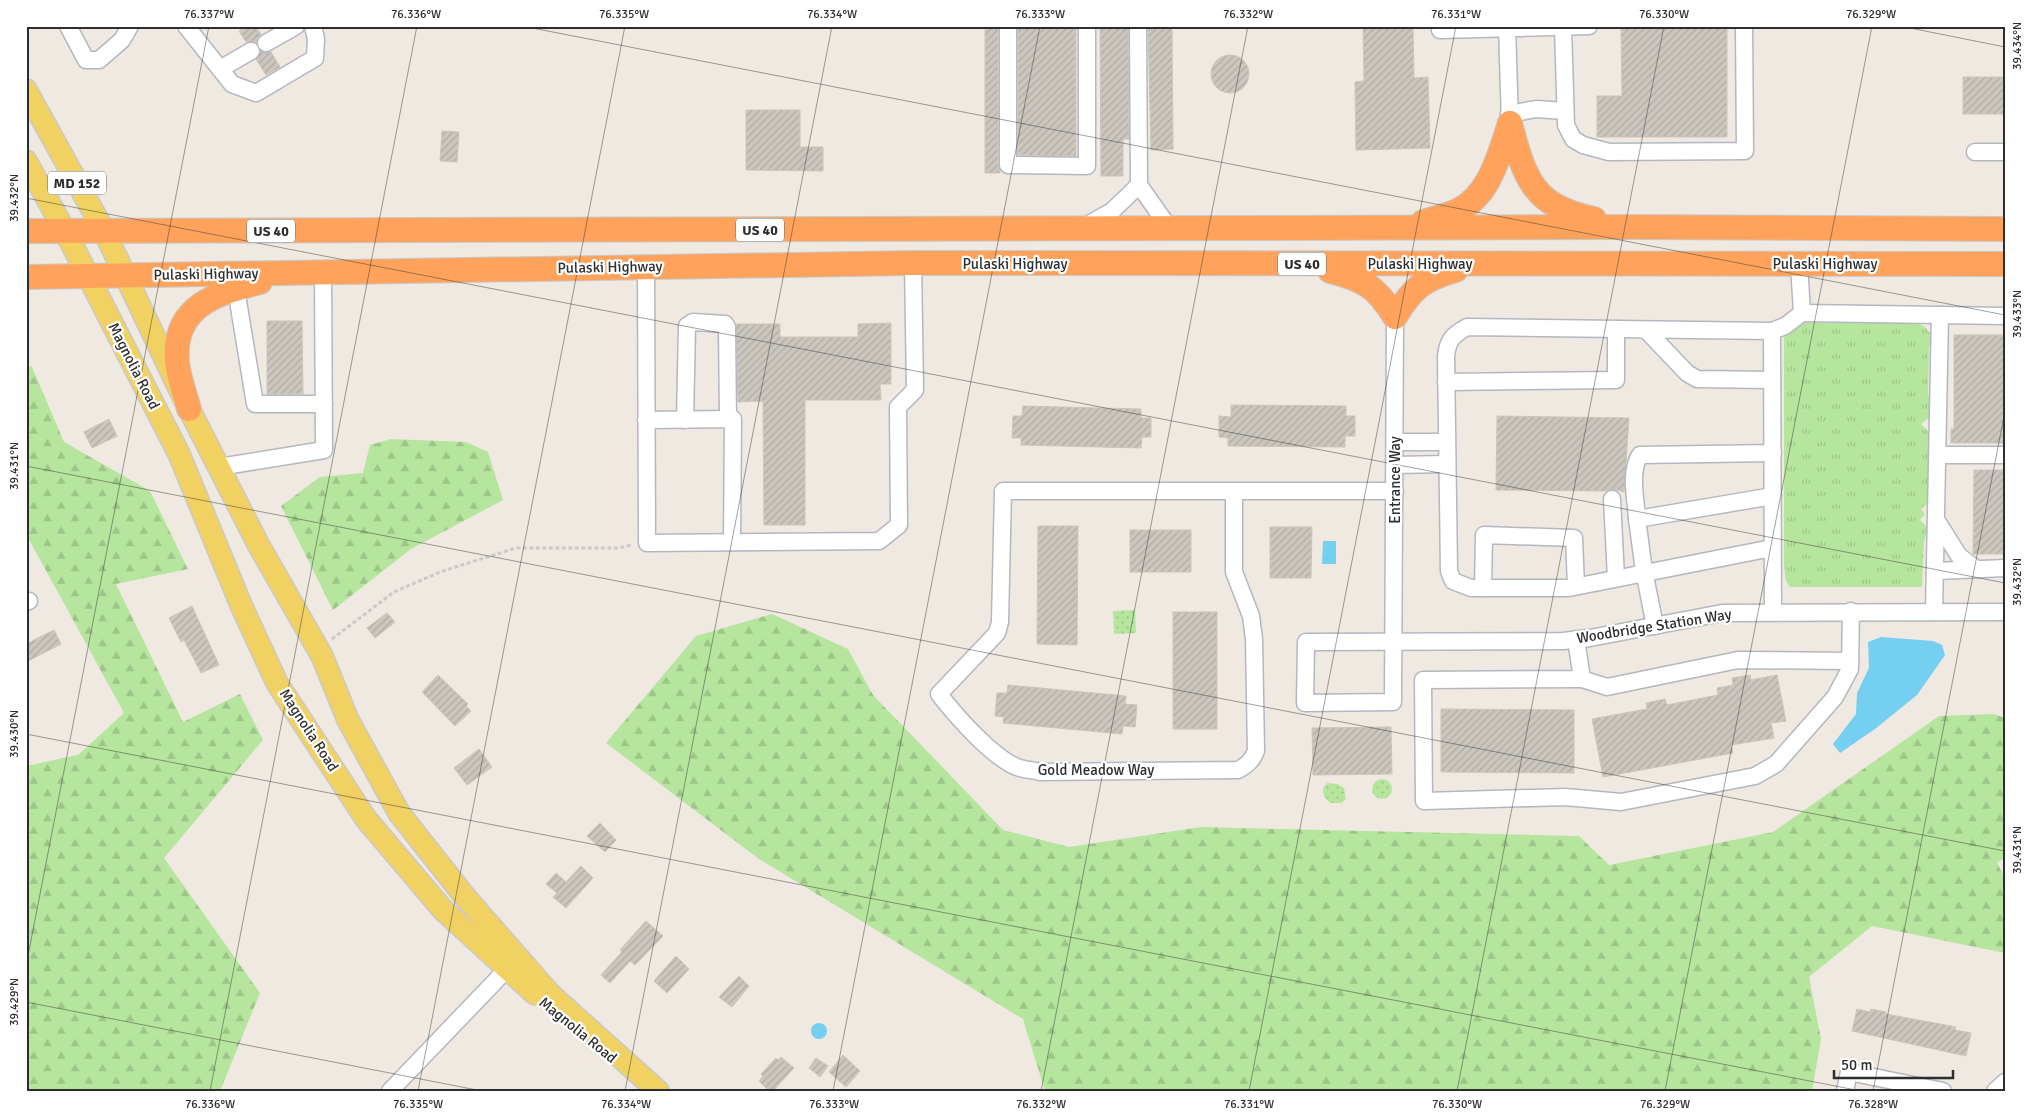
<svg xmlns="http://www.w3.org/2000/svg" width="2031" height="1117" font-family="Signika,sans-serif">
	<defs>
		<pattern id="grass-tufts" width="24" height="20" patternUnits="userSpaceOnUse" patternTransform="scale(1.25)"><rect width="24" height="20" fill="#b6e59e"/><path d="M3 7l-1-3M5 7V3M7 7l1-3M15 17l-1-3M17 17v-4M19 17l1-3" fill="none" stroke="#9dc588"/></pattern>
		<pattern id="forest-firs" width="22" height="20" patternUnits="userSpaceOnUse" patternTransform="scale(1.25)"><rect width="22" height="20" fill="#b6e59e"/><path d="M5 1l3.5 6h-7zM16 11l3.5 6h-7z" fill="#9dc588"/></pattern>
		<pattern id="park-dots" width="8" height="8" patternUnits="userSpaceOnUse" patternTransform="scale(1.25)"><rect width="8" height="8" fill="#b6e59e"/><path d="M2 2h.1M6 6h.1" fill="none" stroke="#9dc588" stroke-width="1.8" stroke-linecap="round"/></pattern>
		<pattern id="building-hatch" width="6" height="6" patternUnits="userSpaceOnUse" patternTransform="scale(1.25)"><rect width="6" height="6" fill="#cbc7bf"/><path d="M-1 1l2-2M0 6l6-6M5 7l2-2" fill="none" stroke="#afaba4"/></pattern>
	</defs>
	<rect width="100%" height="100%" fill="#efe9e1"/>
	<path fill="url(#grass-tufts)" d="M 1913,322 C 1927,326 1931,331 1934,346 L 1929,346 L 1928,393 L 1933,409 L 1929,418 L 1921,424 L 1929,432 L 1933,430 L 1929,502 L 1921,509 L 1925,514 L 1920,520 L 1928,528 L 1924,542 L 1922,587 L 1790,587 L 1786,581 L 1784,568 L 1784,337 L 1791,327 L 1800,323 Z"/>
	<g fill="url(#forest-firs)">
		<path d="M 26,365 L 32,367 L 64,442 L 150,491 L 188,569 L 116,584 L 183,722 L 240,694 L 263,740 L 164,858 L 260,993 L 220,1091 L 26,1091 L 26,766 L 78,755 L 124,713 L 26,534 Z"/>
		<path d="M 391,439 L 466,442 L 488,452 L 503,500 L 411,549 L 333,610 L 281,506 L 320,477 L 363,473 L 370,445 Z"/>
		<path d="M 772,614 L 848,649 L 873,695 L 1003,830 L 1069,847 L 1201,827 L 1579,836 L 1609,865 L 1773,832 L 1939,716 L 1994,714 L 2005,718 L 2005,857 L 1997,863 L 2005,878 L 2005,953 L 1872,926 L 1809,977 L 1821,1039 L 1812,1091 L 1045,1091 L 1023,1019 L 759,859 L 606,743 L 696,636 Z"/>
	</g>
	<g fill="url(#park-dots)">
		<path d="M 1135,610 L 1136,633 L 1114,634 L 1113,611 Z"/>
		<circle cx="1382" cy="789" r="10"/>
		<path d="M 1327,783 L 1337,784 L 1344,788 L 1346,799 L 1341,803 L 1330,803 L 1324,797 L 1323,788 Z"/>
	</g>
	<g fill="#75cff0">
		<path d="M 1323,541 L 1336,541 L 1336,564 L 1322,564 Z"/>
		<path d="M 1881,637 L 1933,641 L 1942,645 L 1945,655 L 1917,695 L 1875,729 L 1840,753 L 1833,744 L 1856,714 L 1857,693 L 1869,668 L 1868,642 Z"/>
		<circle cx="819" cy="1031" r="8"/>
	</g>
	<g fill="url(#building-hatch)" stroke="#cbc5ba">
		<path d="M 247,26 L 256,26 L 261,35 L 256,42 L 246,42 L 239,31 Z"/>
		<path d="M 985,26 L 998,26 L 998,165 L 1000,173 L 985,173 Z"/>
		<path d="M 1018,26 L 1076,26 L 1076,156 L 1018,155 Z"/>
		<path d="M 1100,26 L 1128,26 L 1129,139 L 1123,139 L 1123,176 L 1101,176 Z"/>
		<path d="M 1148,26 L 1172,26 L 1173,149 L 1151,150 Z"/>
		<path d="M 1363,26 L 1413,26 L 1414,78 L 1428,77 L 1430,148 L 1356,150 L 1355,82 L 1364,81 Z"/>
		<path d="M 1621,26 L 1727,26 L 1727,137 L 1597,137 L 1597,96 L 1622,96 Z"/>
		<path d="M 261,52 L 271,52 L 280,67 L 266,75 L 256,59 Z"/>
		<circle cx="1230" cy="74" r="19"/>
		<rect x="1963" y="77" width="42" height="37"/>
		<path d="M 746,110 L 800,110 L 800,147 L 823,147 L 823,171 L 746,170 Z"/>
		<path d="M 442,131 L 459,132 L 457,162 L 440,161 Z"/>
		<path d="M 267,321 L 302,321 L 303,394 L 267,394 Z"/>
		<path d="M 891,323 L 891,384 L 880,384 L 881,400 L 805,400 L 805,525 L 764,525 L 763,401 L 738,402 L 736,324 L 780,324 L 780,337 L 858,337 L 858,324 Z"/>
		<path d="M 1954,335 L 2005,335 L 2005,443 L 1951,443 L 1951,429 L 1954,429 Z"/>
		<path d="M 1231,405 L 1346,406 L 1346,416 L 1355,416 L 1355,436 L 1345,436 L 1345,447 L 1228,446 L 1228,438 L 1219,437 L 1219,416 L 1231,417 Z"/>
		<path d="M 1023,406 L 1141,409 L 1141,418 L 1151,418 L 1151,437 L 1142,437 L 1141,448 L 1021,445 L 1021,438 L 1012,438 L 1013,416 L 1022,416 Z"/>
		<path d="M 1497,416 L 1629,418 L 1624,492 L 1612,489 L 1606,491 L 1496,490 Z"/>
		<path d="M 109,419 L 117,436 L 92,448 L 84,432 Z"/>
		<path d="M 1974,470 L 2005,470 L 2005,554 L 1973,554 Z"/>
		<path d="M 1038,526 L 1078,526 L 1077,645 L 1037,644 Z"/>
		<path d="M 1270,527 L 1312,527 L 1311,578 L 1270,578 Z"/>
		<rect x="1130" y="530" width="61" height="42"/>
		<path d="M 192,606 L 219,665 L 201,673 L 184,640 L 181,642 L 169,618 Z"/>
		<rect x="1173" y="612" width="44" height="117"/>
		<path d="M 387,613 L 395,622 L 375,638 L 367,628 Z"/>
		<path d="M 54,630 L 61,644 L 26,662 L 26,644 Z"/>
		<path d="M 438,675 L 468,704 L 466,706 L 471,711 L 455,726 L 422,692 Z"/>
		<path d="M 1750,675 L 1751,680 L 1777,675 L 1786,721 L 1771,723 L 1774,738 L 1731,745 L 1733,753 L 1603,777 L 1592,719 L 1647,709 L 1646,703 L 1665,699 L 1667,705 L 1718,695 L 1717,688 L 1733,685 L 1732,678 Z"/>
		<path d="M 1008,685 L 1126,696 L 1125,704 L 1137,705 L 1135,727 L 1123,726 L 1122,734 L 1003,723 L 1004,717 L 995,716 L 997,693 L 1007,693 Z"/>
		<path d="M 1441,709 L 1574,710 L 1574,773 L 1441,772 Z"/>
		<path d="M 1391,727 L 1392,774 L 1313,775 L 1312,728 Z"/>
		<path d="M 479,749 L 492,767 L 467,785 L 454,768 Z"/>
		<path d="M 600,823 L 616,840 L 605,852 L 587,836 Z"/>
		<path d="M 581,866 L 593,878 L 566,908 L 553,897 L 557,893 L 546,884 L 556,873 L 566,882 Z"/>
		<path d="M 646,921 L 663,936 L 635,965 L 630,961 L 610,983 L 601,975 L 622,952 L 620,950 Z"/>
		<path d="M 676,956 L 689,969 L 667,993 L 654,981 Z"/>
		<path d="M 739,976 L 749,986 L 732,1007 L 719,997 Z"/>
		<path d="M 1857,1009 L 1870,1012 L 1871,1009 L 1886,1012 L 1886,1014 L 1956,1027 L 1955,1030 L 1971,1033 L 1966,1056 L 1852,1031 Z"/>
		<path d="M 843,1055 L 860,1071 L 846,1087 L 829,1072 Z"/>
		<path d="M 781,1057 L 794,1068 L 773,1091 L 769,1091 L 759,1081 L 763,1076 L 761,1074 L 776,1058 L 778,1060 Z"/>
		<path d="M 816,1058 L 828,1066 L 820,1077 L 809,1068 Z"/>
	</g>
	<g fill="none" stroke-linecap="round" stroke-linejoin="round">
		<defs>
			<g id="minor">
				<path d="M 68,26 L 86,60 L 99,60 L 122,40 L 130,26"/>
				<path d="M 186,26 L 232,84 L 256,93 L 315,58 L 316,39 L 313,26"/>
				<path d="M 1008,26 L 1008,165 L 1087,166 L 1087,26"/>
				<path d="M 1138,26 L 1139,185 L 1170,229"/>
				<path d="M 1507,26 L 1510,123"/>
				<path d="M 1563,27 L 1566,125 L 1573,139 L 1583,145 L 1609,152 L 1745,151 L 1744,26"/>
				<path d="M 1440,30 L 1589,26"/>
				<path d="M 266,43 L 296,26"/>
				<path d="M 220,69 L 251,51"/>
				<path d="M 1509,114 L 1536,109 L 1565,111"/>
				<path d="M 1975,152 L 2005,152"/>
				<path d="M 1084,227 L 1112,211 L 1139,185"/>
				<path d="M 646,267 L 647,543 L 879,541 L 899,525 L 898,407 L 915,390 L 913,263"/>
				<path d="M 236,289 L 255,404 L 324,404"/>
				<path d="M 1802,313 L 1940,315"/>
				<path d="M 1395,317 L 1393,702 L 1305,703 L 1306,642 L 1563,641 L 1590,638 L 1722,613 L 2005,612"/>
				<path d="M 1646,330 L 1687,373 L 1697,379 L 1772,380"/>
				<path d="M 1772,331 L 1785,326 L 1802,313 L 1799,264"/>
				<path d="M 1446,382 L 1616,380 L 1616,329"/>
				<path d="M 646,420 L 733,419 L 732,542"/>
				<path d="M 685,420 L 687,326 L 693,322 L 725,324 L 727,327 L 728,419"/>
				<path d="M 1395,442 L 1446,442"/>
				<path d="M 1938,455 L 2005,455"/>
				<path d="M 1395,465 L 1446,464"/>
				<path d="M 219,467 L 324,450 L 323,272"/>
				<path d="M 1234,491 L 1234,572 L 1251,616 L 1254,639 L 1256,751 C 1252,761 1247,765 1238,770 L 1040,772 C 1033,770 1024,770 1017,767 C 993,758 955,715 939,694 L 997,633 L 1000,622 L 1003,491 L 1395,491"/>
				<path d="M 1612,499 L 1616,578"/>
				<path d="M 1637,519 C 1636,500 1629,472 1640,455 L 1773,453"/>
				<path d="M 1937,521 L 1959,556 L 1975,568"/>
				<path d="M 1772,548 L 1569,588 L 1471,588 L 1453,581 L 1449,571 L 1446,356 C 1448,339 1453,335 1467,327 L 1772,331 L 1773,612"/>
				<path d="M 1936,571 L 2005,568"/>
				<path d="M 1483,588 L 1484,535 L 1574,538 L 1576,586"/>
				<path d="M 26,602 L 29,601"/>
				<path d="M 1934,612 L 1940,315 L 2005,316"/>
				<path d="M 1655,626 L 1644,571 L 1637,519 L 1773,496"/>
				<path d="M 1576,639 L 1582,679 L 1423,680 L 1424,801 L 1565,797 L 1621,802 L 1755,776 L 1776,764 L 1835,697 L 1850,669 L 1851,611"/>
				<path d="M 1582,679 L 1607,687 L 1738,660 L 1850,661"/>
				<path d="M 390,1091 L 507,969"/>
				<path d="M 1845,1091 L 1849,1072 L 1943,1091"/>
				<path d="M 1995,1091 L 2005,1082"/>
			</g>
			<g id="major">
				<path d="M 26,90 L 104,231 L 189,409 L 258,544 L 322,656 L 348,720 L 399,813 L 466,898 L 550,994 L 658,1091"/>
				<path d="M 26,161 L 65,231 L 179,454 L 241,605 L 277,683 L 366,819 L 443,910 L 535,994"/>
			</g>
			<g id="highway">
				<path d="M 1510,123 C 1525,180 1533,206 1594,219"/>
				<path d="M 1423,222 C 1434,218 1446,216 1457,211 C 1490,196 1499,155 1510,123"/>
				<path d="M 26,231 L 1635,227 L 2005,229"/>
				<path d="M 1330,271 C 1364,280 1376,286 1395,317 C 1412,288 1424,279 1456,270"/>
				<path d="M 26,277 L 913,263 L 2005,264"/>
				<path d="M 189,409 C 185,394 178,376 177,360 C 173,306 217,293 260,282"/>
			</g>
		</defs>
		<use href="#minor" stroke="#b4b7c1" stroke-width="19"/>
		<use href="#major" stroke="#c9c9c9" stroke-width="24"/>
		<use href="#highway" stroke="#c9c9c9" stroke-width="26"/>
		<path stroke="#c9c9c9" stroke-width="3" stroke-dasharray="4 2.5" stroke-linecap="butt" d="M 332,639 L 394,592 L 440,572 L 516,548 L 618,548 L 632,545"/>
		<use href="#minor" stroke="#fff" stroke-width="16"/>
		<use href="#major" stroke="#f2d163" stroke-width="21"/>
		<use href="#highway" stroke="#ffa35c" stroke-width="24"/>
	</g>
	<path fill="none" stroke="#2e2e2e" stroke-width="1" stroke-opacity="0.45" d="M 522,26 L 2005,315M 1900,26 L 2005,47M 26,198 L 2005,583M 26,466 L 2005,851M 26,734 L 1861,1091M 26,966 L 209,26M 26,1002 L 482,1091M 210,1091 L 417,26M 418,1091 L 625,26M 625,1091 L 832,26M 833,1091 L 1040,26M 1041,1091 L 1248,26M 1249,1091 L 1456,26M 1457,1091 L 1664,26M 1665,1091 L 1872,26M 1873,1091 L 2005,411"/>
	<g text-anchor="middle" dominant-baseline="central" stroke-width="4.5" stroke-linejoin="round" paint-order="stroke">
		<g fill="#fff" stroke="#6d6d6d" stroke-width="1">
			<rect x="48" y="171.5" width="58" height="23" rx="4"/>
			<rect x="736" y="218.5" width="48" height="23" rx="4"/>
			<rect x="247" y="219.5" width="48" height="23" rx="4"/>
			<rect x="1278" y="252.5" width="48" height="23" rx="4"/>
		</g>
		<g font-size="14" font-weight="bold" fill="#2e2e2e">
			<text x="77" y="183">MD 152</text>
			<text x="760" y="230">US 40</text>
			<text x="271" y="231">US 40</text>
			<text x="1302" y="264">US 40</text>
		</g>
		<g font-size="15" fill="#2e2e2e" stroke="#fff">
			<text x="1015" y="264">Pulaski Highway</text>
			<text x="1420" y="264">Pulaski Highway</text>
			<text x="1825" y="264">Pulaski Highway</text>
			<text transform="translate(610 267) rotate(-1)">Pulaski Highway</text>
			<text transform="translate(206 274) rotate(-1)">Pulaski Highway</text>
			<text transform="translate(134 366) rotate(63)">Magnolia Road</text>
			<text transform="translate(1395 480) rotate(-90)">Entrance Way</text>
			<text transform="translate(1654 626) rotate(-9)">Woodbridge Station Way</text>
			<text transform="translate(309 730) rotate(57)">Magnolia Road</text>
			<text x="1096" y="770">Gold Meadow Way</text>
			<text transform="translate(578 1030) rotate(39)">Magnolia Road</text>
		</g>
	</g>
	<rect width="2031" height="1117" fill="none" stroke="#ffffff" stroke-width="55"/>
	<path d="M1834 1070v8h119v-8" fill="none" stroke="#2e2e2e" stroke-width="2.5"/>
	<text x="1841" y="1070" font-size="15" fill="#2e2e2e" stroke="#ffffff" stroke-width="4" paint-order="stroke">50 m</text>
	<rect x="28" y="28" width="1976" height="1062" fill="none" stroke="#2e2e2e" stroke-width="2"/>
	<g font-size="12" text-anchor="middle" fill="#2e2e2e">
		<text x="209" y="18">76.337°W</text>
		<text x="416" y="18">76.336°W</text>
		<text x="624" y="18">76.335°W</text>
		<text x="832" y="18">76.334°W</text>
		<text x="1040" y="18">76.333°W</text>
		<text x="1248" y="18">76.332°W</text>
		<text x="1456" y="18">76.331°W</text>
		<text x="1664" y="18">76.330°W</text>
		<text x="1871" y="18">76.329°W</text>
		<text transform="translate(2017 46) rotate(-90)" y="4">39.434°N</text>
		<text transform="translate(14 198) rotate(-90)" y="4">39.432°N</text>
		<text transform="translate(2017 314) rotate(-90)" y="4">39.433°N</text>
		<text transform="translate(14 466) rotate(-90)" y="4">39.431°N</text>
		<text transform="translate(2017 582) rotate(-90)" y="4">39.432°N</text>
		<text transform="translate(14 734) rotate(-90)" y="4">39.430°N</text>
		<text transform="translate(2017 850) rotate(-90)" y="4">39.431°N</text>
		<text transform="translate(14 1002) rotate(-90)" y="4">39.429°N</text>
		<text x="210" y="1108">76.336°W</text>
		<text x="418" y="1108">76.335°W</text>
		<text x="626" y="1108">76.334°W</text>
		<text x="834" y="1108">76.333°W</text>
		<text x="1041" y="1108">76.332°W</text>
		<text x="1249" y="1108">76.331°W</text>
		<text x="1457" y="1108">76.330°W</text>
		<text x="1665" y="1108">76.329°W</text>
		<text x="1873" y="1108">76.328°W</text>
	</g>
</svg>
